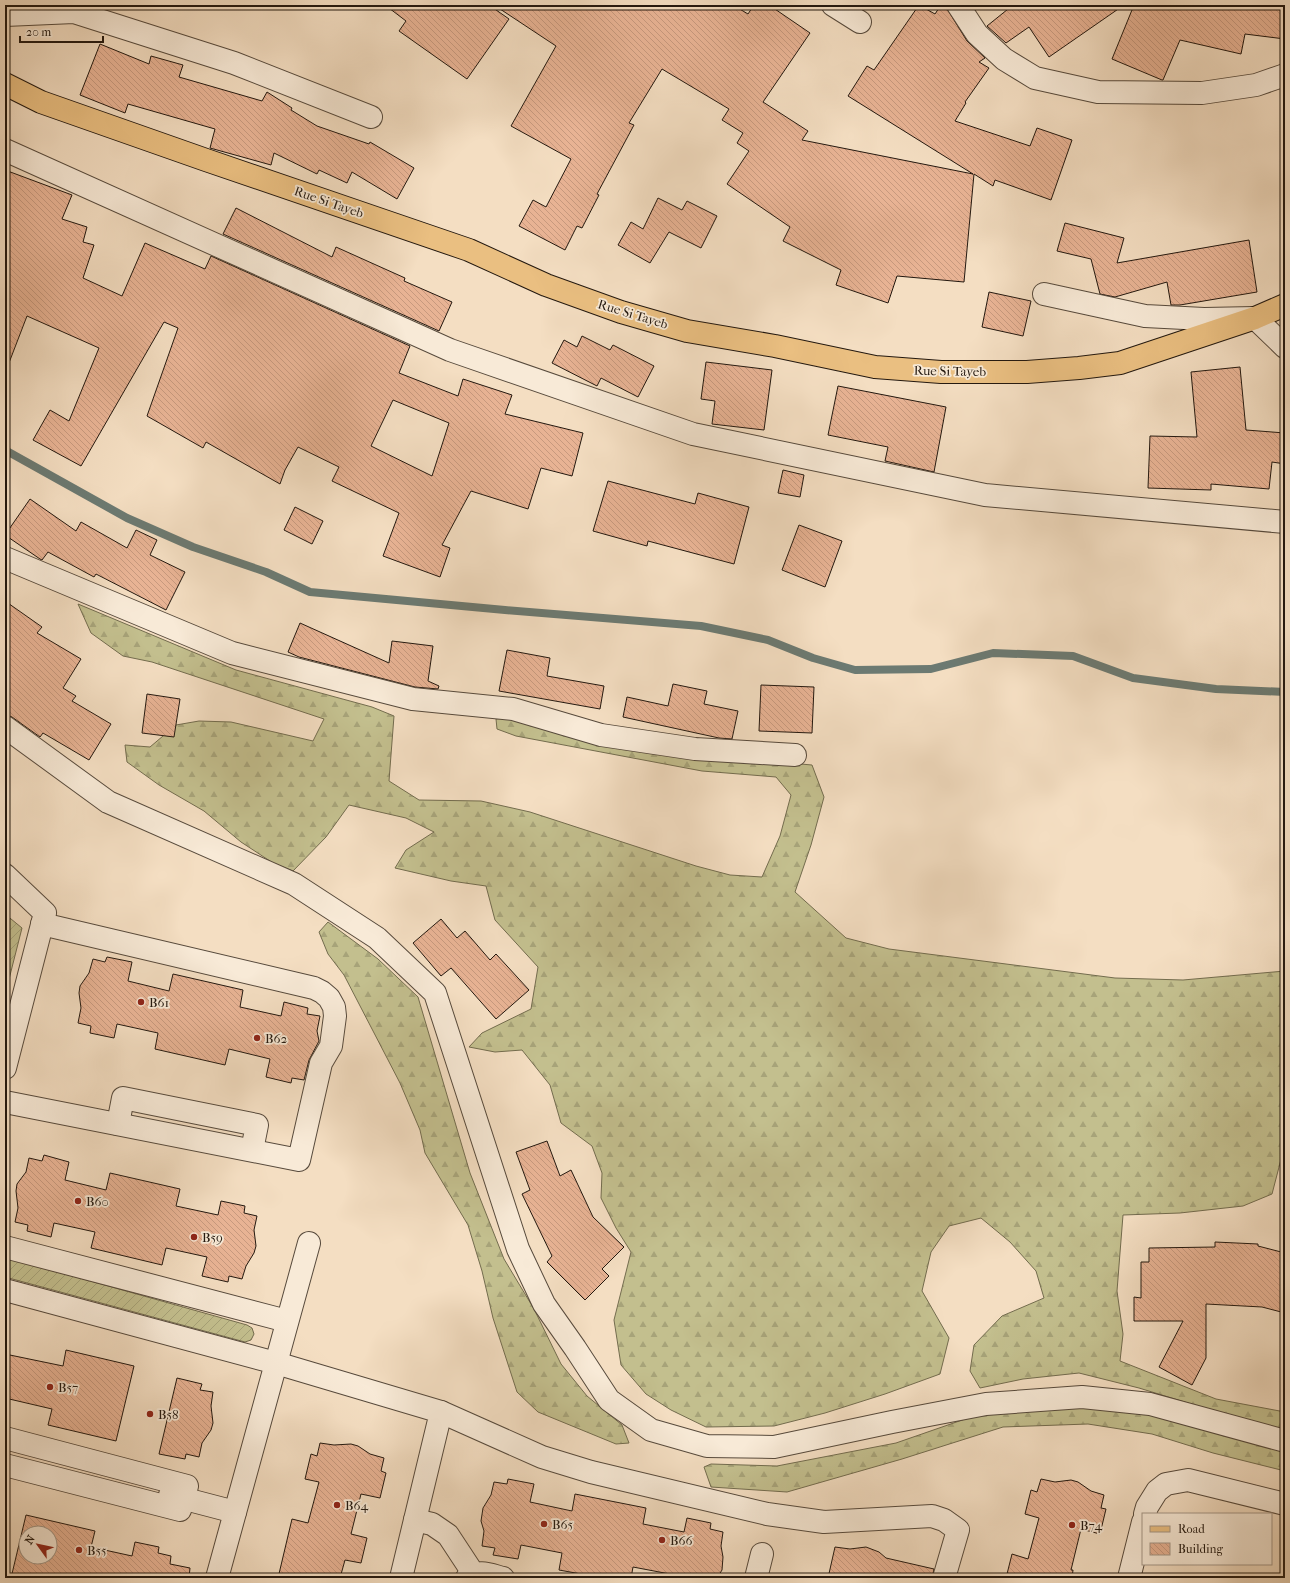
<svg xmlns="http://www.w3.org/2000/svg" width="1290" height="1583" font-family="'IM FELL French Canon',serif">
	<defs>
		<pattern id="forest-firs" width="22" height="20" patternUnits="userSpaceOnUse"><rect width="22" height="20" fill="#c3bf8e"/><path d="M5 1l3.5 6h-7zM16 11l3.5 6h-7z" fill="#a7a379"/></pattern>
		<pattern id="garden-furrows" width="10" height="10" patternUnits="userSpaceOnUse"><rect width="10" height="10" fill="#c3bf8e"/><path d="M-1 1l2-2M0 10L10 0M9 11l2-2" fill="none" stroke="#a7a379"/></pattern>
		<pattern id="building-back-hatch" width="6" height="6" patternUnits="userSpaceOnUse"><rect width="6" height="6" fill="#e8b394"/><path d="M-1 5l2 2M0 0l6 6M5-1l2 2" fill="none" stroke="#c7997e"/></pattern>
	</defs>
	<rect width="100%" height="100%" fill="#f4dec2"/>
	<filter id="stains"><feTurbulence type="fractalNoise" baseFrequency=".005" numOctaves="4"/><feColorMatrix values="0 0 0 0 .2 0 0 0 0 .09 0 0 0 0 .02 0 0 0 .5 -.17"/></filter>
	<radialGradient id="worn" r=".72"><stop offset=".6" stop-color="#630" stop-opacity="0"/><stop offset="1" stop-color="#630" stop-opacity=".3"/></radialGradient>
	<g fill="url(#forest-firs)" stroke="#736c4e">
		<path d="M 78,604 L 236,670 L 372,707 L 394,716 L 389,781 L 419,800 L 481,801 L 530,812 L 696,866 L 730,875 L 762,877 L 780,836 L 791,795 L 776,777 L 702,771 L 516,736 L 497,729 L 496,719 L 509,717 L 699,755 L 812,765 L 824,797 L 811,845 L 795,892 L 846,938 L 889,949 L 1115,978 L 1183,980 L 1285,971 L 1285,1144 L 1272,1194 L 1243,1206 L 1180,1213 L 1123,1215 L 1117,1291 L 1123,1334 L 1120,1361 L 1216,1399 L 1285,1412 L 1285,1431 L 1240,1419 L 1139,1388 L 1079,1373 L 1023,1379 L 980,1388 L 970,1371 L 974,1345 L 1002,1316 L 1044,1298 L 1036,1271 L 1010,1242 L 981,1218 L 949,1226 L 931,1252 L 922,1291 L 949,1338 L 940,1374 L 885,1394 L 825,1413 L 774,1426 L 706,1427 L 671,1410 L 646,1394 L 621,1365 L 614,1320 L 631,1252 L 616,1228 L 601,1198 L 602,1173 L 592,1146 L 561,1123 L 550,1085 L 522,1050 L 495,1052 L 469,1047 L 482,1033 L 531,1009 L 538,967 L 495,920 L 486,886 L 451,881 L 395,868 L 406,850 L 434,832 L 406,818 L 349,805 L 326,837 L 293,871 L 273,863 L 241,842 L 204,811 L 159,785 L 127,762 L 125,745 L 150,747 L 176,725 L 199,721 L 231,722 L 313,741 L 324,719 L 152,662 L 123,656 L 91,633 Z"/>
		<path d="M 328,922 L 378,959 L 418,997 L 470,1173 L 504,1259 L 534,1309 L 561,1364 L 587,1396 L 622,1425 L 629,1443 L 616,1444 L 538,1412 L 517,1392 L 493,1318 L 482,1271 L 468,1225 L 425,1153 L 420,1130 L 400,1083 L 344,975 L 328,954 L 319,932 Z"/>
		<path d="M 1085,1406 L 1149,1412 L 1285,1450 L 1285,1471 L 1213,1453 L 1152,1434 L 1088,1424 L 1003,1427 L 902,1459 L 787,1492 L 711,1487 L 704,1467 L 711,1464 L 777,1466 L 896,1443 L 991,1410 Z"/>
	</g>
	<g fill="url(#garden-furrows)" stroke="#736c4e">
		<path d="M 5,914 L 22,928 L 5,995 Z"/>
		<path d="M 5,1257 L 247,1325 L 252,1328 L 254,1334 L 251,1340 L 245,1342 L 5,1277 Z"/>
	</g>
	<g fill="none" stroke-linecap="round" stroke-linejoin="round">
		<path stroke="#6c7a72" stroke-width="8" d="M 5,450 L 127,518 L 193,547 L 266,572 L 310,592 L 505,610 L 701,626 L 768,640 L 813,658 L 855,670 L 931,669 L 993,653 L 1073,656 L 1133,678 L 1216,689 L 1285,692"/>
	</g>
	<g fill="url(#building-back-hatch)" stroke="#23180f" fill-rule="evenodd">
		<path d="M 385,5 L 489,5 L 509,19 L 467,79 L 399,31 L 406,21 Z"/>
		<path d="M 494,5 L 733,5 L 748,14 L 754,5 L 769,5 L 810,33 L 763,102 L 808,131 L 802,140 L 973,174 L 848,96 L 867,66 L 874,70 L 919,5 L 935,14 L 941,5 L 943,5 L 946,7 L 967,41 L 985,58 L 979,62 L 989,68 L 965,102 L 966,103 L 955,121 L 1030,146 L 1037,128 L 1072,140 L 1051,200 L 995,180 L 993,186 L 974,174 L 964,282 L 897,276 L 888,303 L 836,285 L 841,270 L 783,241 L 790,227 L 727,184 L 749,151 L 737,143 L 743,133 L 722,120 L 729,109 L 662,69 L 629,123 L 634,125 L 597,194 L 599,195 L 582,228 L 577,226 L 565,250 L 519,226 L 533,200 L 546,207 L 571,159 L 511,126 L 556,46 Z"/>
		<path d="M 1013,5 L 1124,5 L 1049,57 L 1029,27 L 1006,43 L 987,26 Z"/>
		<path d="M 1134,5 L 1285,5 L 1285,39 L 1245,34 L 1241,54 L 1180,40 L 1163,80 L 1162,80 L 1112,59 Z"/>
		<path d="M 100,44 L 149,64 L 151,56 L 183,65 L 179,77 L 262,101 L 267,92 L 292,108 L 291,110 L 317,126 L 369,144 L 370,142 L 414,168 L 397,199 L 352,172 L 347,183 L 319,170 L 317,174 L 274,153 L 271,165 L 210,148 L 215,129 L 128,104 L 125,113 L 80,95 Z"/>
		<path d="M 5,170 L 72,195 L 62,219 L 87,227 L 83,242 L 94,245 L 83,278 L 122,296 L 145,243 L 205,269 L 211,256 L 410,346 L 399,373 L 458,396 L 463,379 L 512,395 L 505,414 L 583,433 L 572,476 L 541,468 L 528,509 L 471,491 L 442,545 L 450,548 L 440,577 L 383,556 L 399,513 L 332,481 L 339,467 L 298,447 L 285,470 L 280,484 L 206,442 L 203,448 L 147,416 L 178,328 L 164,322 L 81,466 L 33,440 L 50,410 L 69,421 L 99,348 L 27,316 L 7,368 L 5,368 ZM 393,400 L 449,423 L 432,476 L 371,446 Z"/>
		<path d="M 658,198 L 682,210 L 687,201 L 717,216 L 701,248 L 669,232 L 650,263 L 618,245 L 631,222 L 643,229 Z"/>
		<path d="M 236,208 L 332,257 L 336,247 L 405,278 L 404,281 L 452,302 L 439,331 L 223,234 Z"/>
		<path d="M 1065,223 L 1124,238 L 1117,263 L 1249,240 L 1257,292 L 1180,305 L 1171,305 L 1167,282 L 1115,297 L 1100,294 L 1091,259 L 1057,251 Z"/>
		<path d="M 989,292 L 1031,301 L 1023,336 L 982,327 Z"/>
		<path d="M 582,336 L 610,350 L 613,345 L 654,366 L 638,397 L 601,378 L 597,386 L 552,363 L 564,340 L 577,347 Z"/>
		<path d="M 706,362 L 772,370 L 764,430 L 712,424 L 715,401 L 701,399 Z"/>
		<path d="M 1240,367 L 1246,430 L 1285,433 L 1285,464 L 1272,462 L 1269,489 L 1211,484 L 1211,490 L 1148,488 L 1150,436 L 1197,437 L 1191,372 Z"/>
		<path d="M 838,386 L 946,407 L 934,472 L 885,461 L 888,447 L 828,435 Z"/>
		<path d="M 783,470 L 804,475 L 800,497 L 778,493 Z"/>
		<path d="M 608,481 L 695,504 L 698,493 L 749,507 L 734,564 L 648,541 L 647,546 L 593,531 Z"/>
		<path d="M 30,499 L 76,531 L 81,522 L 127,548 L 136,530 L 157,540 L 150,555 L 185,572 L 166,610 L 96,574 L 94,577 L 48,552 L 42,560 L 40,559 L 5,535 Z"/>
		<path d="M 295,507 L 323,521 L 312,544 L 284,530 Z"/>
		<path d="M 799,525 L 842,541 L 825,587 L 782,570 Z"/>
		<path d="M 5,601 L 42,627 L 37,633 L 81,659 L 63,688 L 76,696 L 72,701 L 111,724 L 89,760 L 43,733 L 40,737 L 12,717 L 5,714 Z"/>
		<path d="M 300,623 L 389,663 L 392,641 L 433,646 L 428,681 L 439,686 L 438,689 L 415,687 L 299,657 L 288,652 Z"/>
		<path d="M 507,650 L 550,658 L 547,676 L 604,686 L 600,709 L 499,691 Z"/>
		<path d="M 673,684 L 707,691 L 704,704 L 738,711 L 732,739 L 719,738 L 623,717 L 627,697 L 668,706 Z"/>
		<path d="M 761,685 L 814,687 L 812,733 L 759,731 Z"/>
		<path d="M 147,694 L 180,699 L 174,737 L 142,733 Z"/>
		<path d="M 441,919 L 457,938 L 465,931 L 490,960 L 496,954 L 529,990 L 496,1019 L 451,968 L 441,976 L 413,943 Z"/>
		<path d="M 107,957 L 132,962 L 128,981 L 169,991 L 173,974 L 243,990 L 240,1007 L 281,1016 L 284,1002 L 308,1008 L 307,1014 L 320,1016 L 317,1031 L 319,1041 L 309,1060 L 304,1080 L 292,1078 L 291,1083 L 266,1077 L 270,1059 L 229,1049 L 225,1065 L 155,1049 L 158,1033 L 117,1024 L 114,1038 L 90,1033 L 91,1026 L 78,1023 L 81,1008 L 79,993 L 80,986 L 89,973 L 93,959 L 105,962 Z"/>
		<path d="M 547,1141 L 560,1176 L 571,1170 L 593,1217 L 624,1247 L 602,1269 L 609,1276 L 585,1300 L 547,1262 L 552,1256 L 522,1194 L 530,1190 L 516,1152 Z"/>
		<path d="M 44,1155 L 69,1162 L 65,1180 L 106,1190 L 110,1173 L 180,1189 L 176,1206 L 218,1215 L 221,1201 L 245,1206 L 244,1213 L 257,1216 L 254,1230 L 256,1246 L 254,1253 L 246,1266 L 242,1279 L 229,1276 L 228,1282 L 202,1276 L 207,1257 L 166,1248 L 162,1265 L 91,1248 L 95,1232 L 54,1223 L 51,1237 L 27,1231 L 28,1225 L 15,1222 L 18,1208 L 16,1191 L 17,1184 L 26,1172 L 29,1158 L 42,1161 Z"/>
		<path d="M 1215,1242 L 1258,1244 L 1258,1246 L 1285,1253 L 1285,1313 L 1262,1307 L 1206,1304 L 1206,1358 L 1192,1385 L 1159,1367 L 1183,1321 L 1134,1321 L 1134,1297 L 1141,1298 L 1141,1262 L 1149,1262 L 1149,1248 L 1215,1247 Z"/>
		<path d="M 66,1350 L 134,1366 L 116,1441 L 48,1425 L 52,1409 L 5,1398 L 5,1354 L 63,1366 Z"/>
		<path d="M 177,1378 L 202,1384 L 200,1390 L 213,1392 L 211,1406 L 213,1423 L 211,1430 L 202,1443 L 199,1457 L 186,1454 L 185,1459 L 159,1454 Z"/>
		<path d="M 320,1443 L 334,1445 L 351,1444 L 358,1446 L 370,1454 L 384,1458 L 381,1471 L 386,1473 L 380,1498 L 361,1494 L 351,1534 L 367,1538 L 361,1563 L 345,1560 L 340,1578 L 278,1578 L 292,1519 L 308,1523 L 319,1482 L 305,1479 L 311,1454 L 317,1456 Z"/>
		<path d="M 508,1479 L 534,1484 L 530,1502 L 572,1511 L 575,1494 L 646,1508 L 643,1524 L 684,1532 L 687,1518 L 711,1523 L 710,1529 L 723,1532 L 721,1546 L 723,1557 L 722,1570 L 717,1578 L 674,1578 L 675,1575 L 633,1567 L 631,1578 L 603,1578 L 559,1570 L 562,1553 L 521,1545 L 518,1559 L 493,1555 L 495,1548 L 482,1546 L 484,1531 L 481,1521 L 483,1508 L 491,1495 L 494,1482 L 507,1484 Z"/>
		<path d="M 1041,1479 L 1055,1482 L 1071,1480 L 1078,1482 L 1091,1491 L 1104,1495 L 1101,1508 L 1106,1509 L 1100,1534 L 1081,1529 L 1071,1570 L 1073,1570 L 1072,1578 L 1006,1578 L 1012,1554 L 1028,1559 L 1039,1518 L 1025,1514 L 1031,1490 L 1037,1492 Z"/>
		<path d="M 26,1515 L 95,1531 L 91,1547 L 132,1556 L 135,1542 L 159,1547 L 158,1553 L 171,1556 L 170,1564 L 190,1568 L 189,1578 L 11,1578 ZM 26,1533 L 50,1533 L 50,1557 L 26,1557 Z"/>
		<path d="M 835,1547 L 850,1549 L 866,1547 L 879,1552 L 886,1558 L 934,1569 L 932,1578 L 828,1578 Z"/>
	</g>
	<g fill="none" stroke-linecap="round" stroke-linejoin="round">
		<defs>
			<g id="minor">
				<path d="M 833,5 L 860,22"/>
				<path d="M 958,5 L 977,34 L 1004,59 L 1035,78 L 1098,92 L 1202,93 L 1256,85 L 1285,75"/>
				<path d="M 5,15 L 74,12 L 234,63 L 371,117"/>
				<path d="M 5,150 L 450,350 L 693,434 L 985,495 L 1285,522"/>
				<path d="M 1044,294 L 1145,316 L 1204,319 L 1255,318 L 1285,347"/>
				<path d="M 5,558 L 232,653 L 413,699 L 513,709 L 601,735 L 695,749 L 795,755"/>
				<path d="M 5,727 L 108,802 L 294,884 L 377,938 L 435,993 L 518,1249 L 544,1304 L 575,1348 L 609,1400 L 651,1430 L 707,1446 L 774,1447 L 892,1422 L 986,1404 L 1082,1397 L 1150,1404 L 1285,1441"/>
				<path d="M 5,875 L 45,913 L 5,1068"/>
				<path d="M 5,1102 L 299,1160 L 321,1063 L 331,1046 L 335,1016 L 334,1007 L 329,998 L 322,992 L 314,988 L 42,924"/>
				<path d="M 118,1124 L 123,1098 L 257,1125 L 252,1150"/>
				<path d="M 5,1247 L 287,1321"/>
				<path d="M 5,1290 L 276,1363 L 441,1412 L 401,1578"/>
				<path d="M 441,1412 L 542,1457 L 591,1472 L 767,1514 L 824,1522 L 932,1516 L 944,1520 L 958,1530 L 944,1578"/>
				<path d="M 5,1438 L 187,1486 L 180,1510 L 5,1465"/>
				<path d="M 170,1495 L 235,1512"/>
				<path d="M 1145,1514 L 1147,1507 L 1157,1491 L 1166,1484 L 1188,1480 L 1285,1504"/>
				<path d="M 415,1520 L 432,1524 L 448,1535 L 473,1573"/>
				<path d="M 217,1578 L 309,1243"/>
				<path d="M 467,1578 C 478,1569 491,1575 503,1578"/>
				<path d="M 756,1578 L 762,1554"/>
				<path d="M 1129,1578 L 1143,1522"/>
			</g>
			<path id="major" d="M 5,84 L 41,102 L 206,160 L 469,250 L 546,285 L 621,312 L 687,331 L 775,346 L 875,367 L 941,372 L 1027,372 L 1079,368 L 1120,363 L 1255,318 L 1285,305"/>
		</defs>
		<use href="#minor" stroke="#574a3c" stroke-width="24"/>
		<use href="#major" stroke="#23180f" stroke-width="24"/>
		<use href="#minor" stroke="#f8ead7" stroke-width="22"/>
		<use href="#major" stroke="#eabf81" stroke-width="22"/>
	</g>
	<g fill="#8f2418" stroke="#f8ead7" stroke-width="1.5">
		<circle cx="141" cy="1002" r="4"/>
		<circle cx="257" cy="1038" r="4"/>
		<circle cx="78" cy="1201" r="4"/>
		<circle cx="194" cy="1237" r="4"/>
		<circle cx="50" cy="1387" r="4"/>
		<circle cx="150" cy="1414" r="4"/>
		<circle cx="337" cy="1505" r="4"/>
		<circle cx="544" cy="1524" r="4"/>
		<circle cx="1072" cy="1525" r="4"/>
		<circle cx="662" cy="1540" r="4"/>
		<circle cx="79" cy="1550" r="4"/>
	</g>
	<g text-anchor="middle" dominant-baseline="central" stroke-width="3.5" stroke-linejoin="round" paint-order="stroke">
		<g font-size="13" fill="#23180f" stroke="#f8ead7">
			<text transform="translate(329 202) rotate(19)">Rue Si Tayeb</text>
			<text transform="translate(633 314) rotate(17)">Rue Si Tayeb</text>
			<text transform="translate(950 371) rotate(1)">Rue Si Tayeb</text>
		</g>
		<g font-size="13" fill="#23180f" stroke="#f8ead7" text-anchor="start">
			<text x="149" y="1002">B61</text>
			<text x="265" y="1038">B62</text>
			<text x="86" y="1201">B60</text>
			<text x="202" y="1237">B59</text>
			<text x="58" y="1387">B57</text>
			<text x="158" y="1414">B58</text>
			<text x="345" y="1505">B64</text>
			<text x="552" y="1524">B65</text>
			<text x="1080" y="1525">B74</text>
			<text x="670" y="1540">B66</text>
			<text x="87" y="1550">B55</text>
		</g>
	</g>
	<rect width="1290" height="1583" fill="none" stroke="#f4dec2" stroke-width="20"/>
	<rect x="6" y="6" width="1278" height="1571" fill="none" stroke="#23180f" stroke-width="2"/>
	<rect x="10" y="10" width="1270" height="1563" fill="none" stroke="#23180f"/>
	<rect x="1142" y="1513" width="130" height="52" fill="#f8ead7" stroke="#a39687"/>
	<rect x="1150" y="1526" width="20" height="6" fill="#eabf81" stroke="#a39687"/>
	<text x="1178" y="1533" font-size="12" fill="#23180f">Road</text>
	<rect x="1150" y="1543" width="20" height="12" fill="url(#building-back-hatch)" stroke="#a39687"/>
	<text x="1178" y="1553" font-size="12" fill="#23180f">Building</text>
	<g transform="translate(38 1545) rotate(303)"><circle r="19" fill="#f8ead7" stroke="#a39687"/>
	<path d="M0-3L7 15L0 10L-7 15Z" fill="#8f2418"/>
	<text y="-6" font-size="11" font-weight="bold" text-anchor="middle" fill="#23180f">N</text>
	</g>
	<path d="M20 36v6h83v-6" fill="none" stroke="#23180f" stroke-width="2"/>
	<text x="26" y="36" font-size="12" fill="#23180f" stroke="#f8ead7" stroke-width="3" paint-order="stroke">20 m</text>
	<rect width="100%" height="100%" filter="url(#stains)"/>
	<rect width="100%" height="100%" fill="url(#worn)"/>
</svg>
